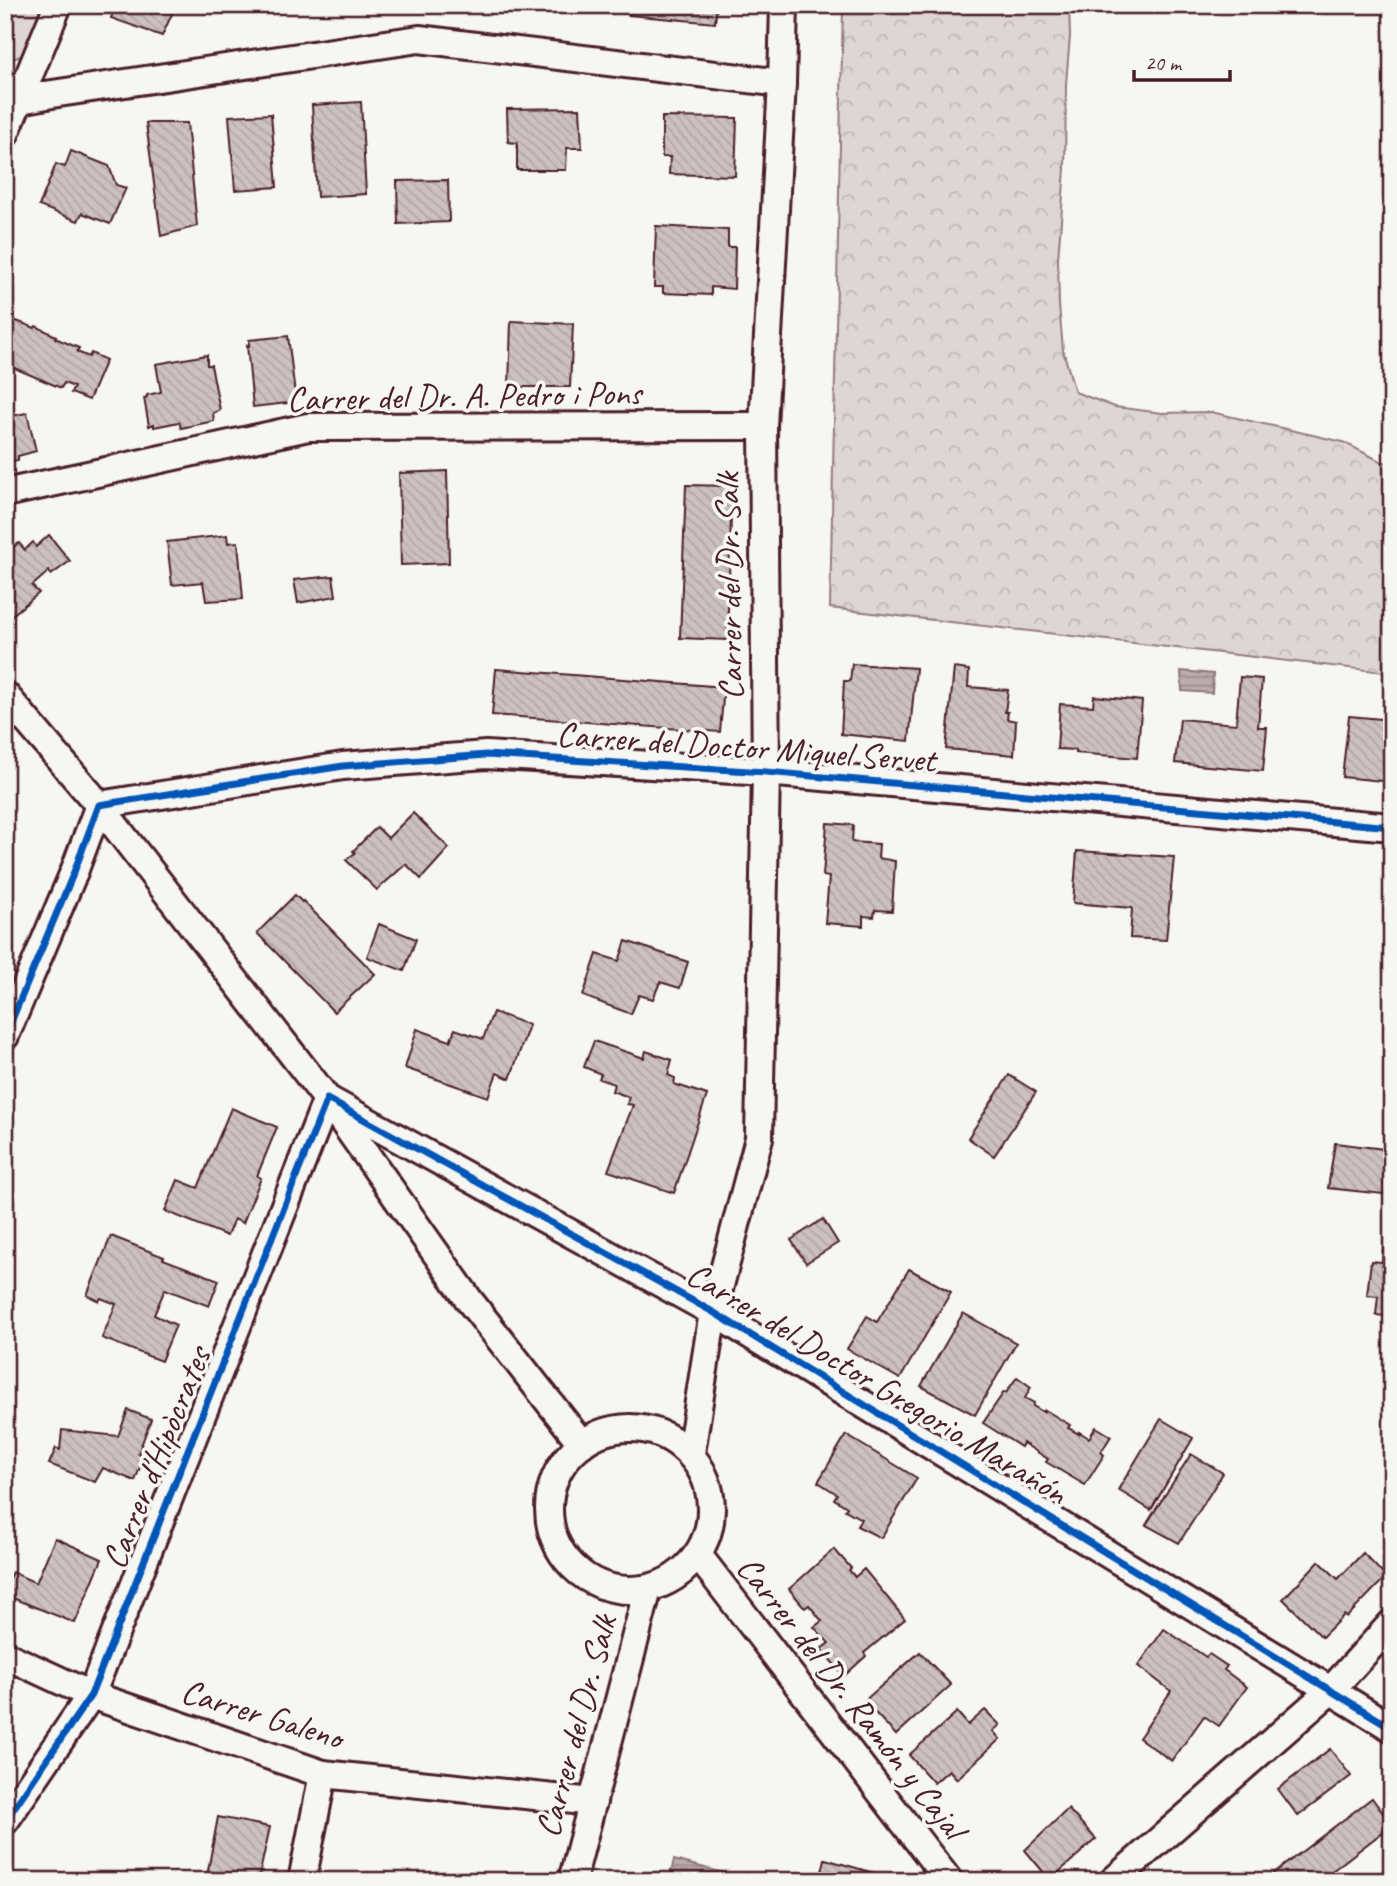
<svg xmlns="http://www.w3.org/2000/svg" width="1397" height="1886" font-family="Caveat,sans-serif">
	<defs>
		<pattern id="forest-crowns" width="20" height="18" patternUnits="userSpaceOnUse" patternTransform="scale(1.75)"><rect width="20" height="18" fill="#ddd6d5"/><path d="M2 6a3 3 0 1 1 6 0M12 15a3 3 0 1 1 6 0" fill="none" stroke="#bfb7b7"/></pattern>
		<pattern id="water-rules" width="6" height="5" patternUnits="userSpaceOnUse" patternTransform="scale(1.75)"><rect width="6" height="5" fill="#bbadae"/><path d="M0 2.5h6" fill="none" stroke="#9a8c8e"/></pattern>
		<pattern id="building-back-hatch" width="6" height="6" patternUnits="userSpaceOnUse" patternTransform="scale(1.75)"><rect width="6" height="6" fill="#ccc1c0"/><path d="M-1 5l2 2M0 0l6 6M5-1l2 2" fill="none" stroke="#b1a5a5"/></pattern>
	</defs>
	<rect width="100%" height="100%" fill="#f6f6f2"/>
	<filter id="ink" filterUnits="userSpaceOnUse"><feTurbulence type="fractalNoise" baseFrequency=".0143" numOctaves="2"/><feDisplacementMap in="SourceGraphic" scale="14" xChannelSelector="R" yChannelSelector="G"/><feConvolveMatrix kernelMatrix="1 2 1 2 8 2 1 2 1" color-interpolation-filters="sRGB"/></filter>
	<g filter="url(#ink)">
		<path fill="#ddd6d5" stroke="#947a80" stroke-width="2" d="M 5,5 L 52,5 L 32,48 L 23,55 L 5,62 Z"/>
		<path fill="url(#forest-crowns)" stroke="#947a80" stroke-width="2" d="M 843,5 L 1069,5 L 1070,36 L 1066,84 L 1065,169 L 1058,259 L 1059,305 L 1063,350 L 1075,392 L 1115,407 L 1162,413 L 1211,412 L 1343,442 L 1382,462 L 1392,463 L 1392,673 L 830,608 Z"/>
		<g fill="url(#water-rules)" stroke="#8e747a" stroke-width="2">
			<path d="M 1181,671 L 1213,674 L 1212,693 L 1182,691 Z"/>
			<path d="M 674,1860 L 740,1877 L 740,1881 L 669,1881 Z"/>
		</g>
		<g fill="url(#building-back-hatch)" stroke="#4a1f2b" stroke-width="2">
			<path d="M 116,5 L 176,5 L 162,36 L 111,18 Z"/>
			<path d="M 630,5 L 717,5 L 715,23 L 629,15 Z"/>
			<path d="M 361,102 L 366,194 L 317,197 L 312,105 Z"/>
			<path d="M 580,108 L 582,148 L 567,148 L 566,170 L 517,170 L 517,143 L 508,142 L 507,109 Z"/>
			<path d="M 271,114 L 277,187 L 235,190 L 229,116 Z"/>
			<path d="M 662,117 L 737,118 L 735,176 L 669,174 L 670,157 L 662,157 Z"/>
			<path d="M 146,123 L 187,123 L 197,226 L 161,236 Z"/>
			<path d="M 71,151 L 109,166 L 116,185 L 126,188 L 110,224 L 82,213 L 78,221 L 39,206 L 56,164 L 65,167 Z"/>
			<path d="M 448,180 L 449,222 L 398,224 L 397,181 Z"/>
			<path d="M 656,226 L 728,230 L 728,247 L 735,247 L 734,289 L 711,287 L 711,295 L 663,293 L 663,287 L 654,287 Z"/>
			<path d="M 11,319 L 35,328 L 36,326 L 56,336 L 55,338 L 79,348 L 77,352 L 89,357 L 91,353 L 106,360 L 89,400 L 71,393 L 74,387 L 64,383 L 61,388 L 5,364 L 5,331 Z"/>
			<path d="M 511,321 L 573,324 L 570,387 L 509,387 Z"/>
			<path d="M 288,336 L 296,402 L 253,407 L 247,345 L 249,346 L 249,340 Z"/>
			<path d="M 207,355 L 207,365 L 211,365 L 220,410 L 213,413 L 214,421 L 181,428 L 179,422 L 154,427 L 154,424 L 149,426 L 144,398 L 147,397 L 147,395 L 161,392 L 156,364 Z"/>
			<path d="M 27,413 L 36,451 L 18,456 L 18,460 L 5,462 L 5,417 Z"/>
			<path d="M 447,471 L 449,563 L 401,565 L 399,473 Z"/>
			<path d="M 686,485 L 732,486 L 727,640 L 680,638 Z"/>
			<path d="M 49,535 L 70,561 L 51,575 L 49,571 L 32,586 L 39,593 L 11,616 L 5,609 L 5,553 L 19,543 L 25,550 L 33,542 L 36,547 Z"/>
			<path d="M 227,535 L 228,543 L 238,542 L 243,599 L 206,601 L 203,582 L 172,585 L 167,542 Z"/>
			<path d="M 333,576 L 336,596 L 298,603 L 294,580 Z"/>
			<path d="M 852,664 L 916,668 L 909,741 L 841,734 L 844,681 L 850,681 Z"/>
			<path d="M 954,668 L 969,670 L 968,687 L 1008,690 L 1005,712 L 1008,712 L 1007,719 L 1016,721 L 1014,755 L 946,749 Z"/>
			<path d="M 496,669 L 724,687 L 720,732 L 492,715 Z"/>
			<path d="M 1240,677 L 1262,679 L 1258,727 L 1267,727 L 1263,771 L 1175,763 L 1180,719 L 1236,724 Z"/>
			<path d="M 1094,696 L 1142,701 L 1137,758 L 1076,753 L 1076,750 L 1057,749 L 1060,704 L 1093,706 Z"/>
			<path d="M 1349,716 L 1392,720 L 1392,782 L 1342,777 Z"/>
			<path d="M 413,813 L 449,848 L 421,879 L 406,864 L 377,890 L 346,860 L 355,853 L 353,851 L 377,827 L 388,838 Z"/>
			<path d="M 827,823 L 853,825 L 852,842 L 879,844 L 878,858 L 895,861 L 892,911 L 875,910 L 874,917 L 863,916 L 863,926 L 825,923 L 829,877 L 823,876 Z"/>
			<path d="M 1077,851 L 1174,857 L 1166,940 L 1130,938 L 1132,908 L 1073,903 Z"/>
			<path d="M 295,895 L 302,902 L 303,901 L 375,974 L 334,1012 L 257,933 Z"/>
			<path d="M 379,924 L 416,939 L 404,971 L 367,957 Z"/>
			<path d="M 626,941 L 688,962 L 680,988 L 660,982 L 653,999 L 639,995 L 631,1014 L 583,996 L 597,954 L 619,961 Z"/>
			<path d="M 493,1012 L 529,1025 L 510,1079 L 497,1073 L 488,1097 L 405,1068 L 417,1029 L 450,1041 L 455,1029 L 483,1039 Z"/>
			<path d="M 594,1041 L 644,1058 L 646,1051 L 672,1060 L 668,1075 L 675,1078 L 674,1084 L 707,1095 L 674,1193 L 608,1171 L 633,1105 L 627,1104 L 629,1097 L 612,1091 L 614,1084 L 599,1079 L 601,1074 L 584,1067 Z"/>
			<path d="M 1009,1075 L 1036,1092 L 994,1156 L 968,1138 Z"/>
			<path d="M 231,1108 L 277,1127 L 257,1176 L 261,1178 L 243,1223 L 234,1219 L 227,1236 L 165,1211 L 178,1180 L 198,1188 Z"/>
			<path d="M 1335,1143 L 1392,1150 L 1392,1195 L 1328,1188 Z"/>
			<path d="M 823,1219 L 838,1243 L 806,1263 L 791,1240 Z"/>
			<path d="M 111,1236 L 164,1257 L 163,1259 L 219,1280 L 209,1306 L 165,1289 L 154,1315 L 176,1325 L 161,1361 L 102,1338 L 116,1304 L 101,1298 L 99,1301 L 87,1295 Z"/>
			<path d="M 1383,1248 L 1392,1249 L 1392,1317 L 1376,1315 L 1378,1296 L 1367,1295 L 1371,1261 L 1382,1262 Z"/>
			<path d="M 909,1269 L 951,1292 L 900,1379 L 847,1349 L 867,1316 L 877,1322 Z"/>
			<path d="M 963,1313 L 1016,1343 L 975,1415 L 921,1386 Z"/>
			<path d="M 1017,1377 L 1031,1387 L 1025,1398 L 1034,1403 L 1033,1406 L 1043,1412 L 1045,1410 L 1070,1425 L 1068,1428 L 1079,1434 L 1079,1432 L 1089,1438 L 1096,1427 L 1111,1436 L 1101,1452 L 1104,1455 L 1085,1485 L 1046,1462 L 1048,1459 L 1023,1443 L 1021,1447 L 983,1423 L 1004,1392 L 1006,1393 Z"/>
			<path d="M 128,1410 L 151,1419 L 138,1454 L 144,1456 L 135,1481 L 103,1468 L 95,1482 L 49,1464 L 56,1448 L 60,1450 L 62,1430 L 118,1436 Z"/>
			<path d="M 1161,1419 L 1193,1438 L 1151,1510 L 1118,1490 Z"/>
			<path d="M 846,1435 L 917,1478 L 881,1538 L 857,1526 L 861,1519 L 845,1510 L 847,1507 L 834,1499 L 837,1494 L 818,1482 Z"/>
			<path d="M 1191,1454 L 1223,1473 L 1179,1543 L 1146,1525 Z"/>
			<path d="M 55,1538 L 102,1559 L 75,1623 L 5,1595 L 5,1587 L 12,1572 L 36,1583 Z"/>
			<path d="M 834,1549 L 851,1568 L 849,1570 L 855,1577 L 864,1569 L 905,1619 L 864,1653 L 866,1656 L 844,1676 L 821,1649 L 829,1643 L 814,1627 L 822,1621 L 809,1605 L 805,1608 L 789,1589 Z"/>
			<path d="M 1363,1553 L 1386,1577 L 1347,1617 L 1344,1615 L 1322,1637 L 1283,1599 L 1319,1561 L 1338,1579 Z"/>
			<path d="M 1164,1629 L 1206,1657 L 1209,1654 L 1227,1666 L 1224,1670 L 1247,1687 L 1219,1726 L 1204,1716 L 1172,1761 L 1139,1738 L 1171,1691 L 1138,1666 Z"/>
			<path d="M 920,1652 L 951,1685 L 896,1735 L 864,1701 Z"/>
			<path d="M 985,1710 L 1000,1725 L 993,1731 L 1000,1739 L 957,1779 L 949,1770 L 934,1783 L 909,1755 L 957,1712 L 968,1725 Z"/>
			<path d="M 1330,1749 L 1351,1776 L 1298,1816 L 1278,1789 Z"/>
			<path d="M 1372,1798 L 1392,1825 L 1319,1881 L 1266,1879 Z"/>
			<path d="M 1068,1809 L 1096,1839 L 1050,1880 L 1025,1850 Z"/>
			<path d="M 218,1817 L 270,1827 L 258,1881 L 206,1881 Z"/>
			<path d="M 825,1859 L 874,1873 L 873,1879 L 870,1878 L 869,1881 L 820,1881 Z"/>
		</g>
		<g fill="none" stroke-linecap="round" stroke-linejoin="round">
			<defs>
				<g id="minor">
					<path d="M 5,103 L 52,94 L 419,39 L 782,83"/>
					<path d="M 5,134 L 58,5"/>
					<path d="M 5,493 L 308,427 L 763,426"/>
					<path d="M 5,695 L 99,805 L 327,1099 L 469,1300 L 582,1444"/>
					<path d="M 5,1036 L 74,872 L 99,805 L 343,766 L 486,755 L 766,772 L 1392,827"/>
					<circle cx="630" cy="1509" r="81"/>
					<path d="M 691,1453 L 713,1312 L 759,1138 L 766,772 L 763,426 L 782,83 L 784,5"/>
					<path d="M 698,1555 L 949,1881"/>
					<path d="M 5,1655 L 91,1695 L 323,1774 L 593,1802"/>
					<path d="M 5,1821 L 91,1695 L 327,1099 L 713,1312 L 1392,1728"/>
					<path d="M 302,1881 L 323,1774"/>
					<path d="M 572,1881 L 648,1589"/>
					<path d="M 1113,1881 L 1331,1690 L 1392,1623"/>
				</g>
			</defs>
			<use href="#minor" stroke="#4a1f2b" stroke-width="32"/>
			<use href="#minor" stroke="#f6f6f2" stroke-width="26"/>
			<defs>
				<g id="cycleway">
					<path d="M 5,1036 L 74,872 L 99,805 L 343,766 L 486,755 L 766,772 L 1392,827"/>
					<path d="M 5,1821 L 91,1695 L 327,1099 L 713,1312 L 1392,1728"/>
				</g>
			</defs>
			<use href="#cycleway" stroke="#f6f6f2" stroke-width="11"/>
			<use href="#cycleway" stroke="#0057b8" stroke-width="7"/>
		</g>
	</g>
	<g text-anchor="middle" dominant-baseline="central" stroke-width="7" stroke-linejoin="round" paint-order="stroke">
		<g font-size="35" fill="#4a1f2b" stroke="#f6f6f2">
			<text transform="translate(464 396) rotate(-1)">Carrer del Dr. A. Pedro i Pons</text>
			<text transform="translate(729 586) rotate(-91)">Carrer del Dr. Salk</text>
			<text transform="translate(746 747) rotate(4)">Carrer del Doctor Miquel Servet</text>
			<text transform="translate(877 1383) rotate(31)">Carrer del Doctor Gregorio Marañón</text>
			<text transform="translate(156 1458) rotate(-68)">Carrer d'Hipòcrates</text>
			<text transform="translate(851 1697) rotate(52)">Carrer del Dr. Ramón y Cajal</text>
			<text transform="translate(262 1714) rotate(17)">Carrer Galeno</text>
			<text transform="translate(576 1726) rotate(-75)">Carrer del Dr. Salk</text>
		</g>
	</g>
	<rect width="1397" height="1886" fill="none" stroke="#f6f6f2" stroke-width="28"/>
	<rect x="14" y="14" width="1369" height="1858" fill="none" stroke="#4a1f2b" stroke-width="2.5" filter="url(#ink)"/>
	<path d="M1134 70v10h96v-10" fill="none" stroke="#4a1f2b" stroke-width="3.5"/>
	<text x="1145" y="70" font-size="21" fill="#4a1f2b" stroke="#f6f6f2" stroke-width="5" paint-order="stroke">20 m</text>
</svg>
